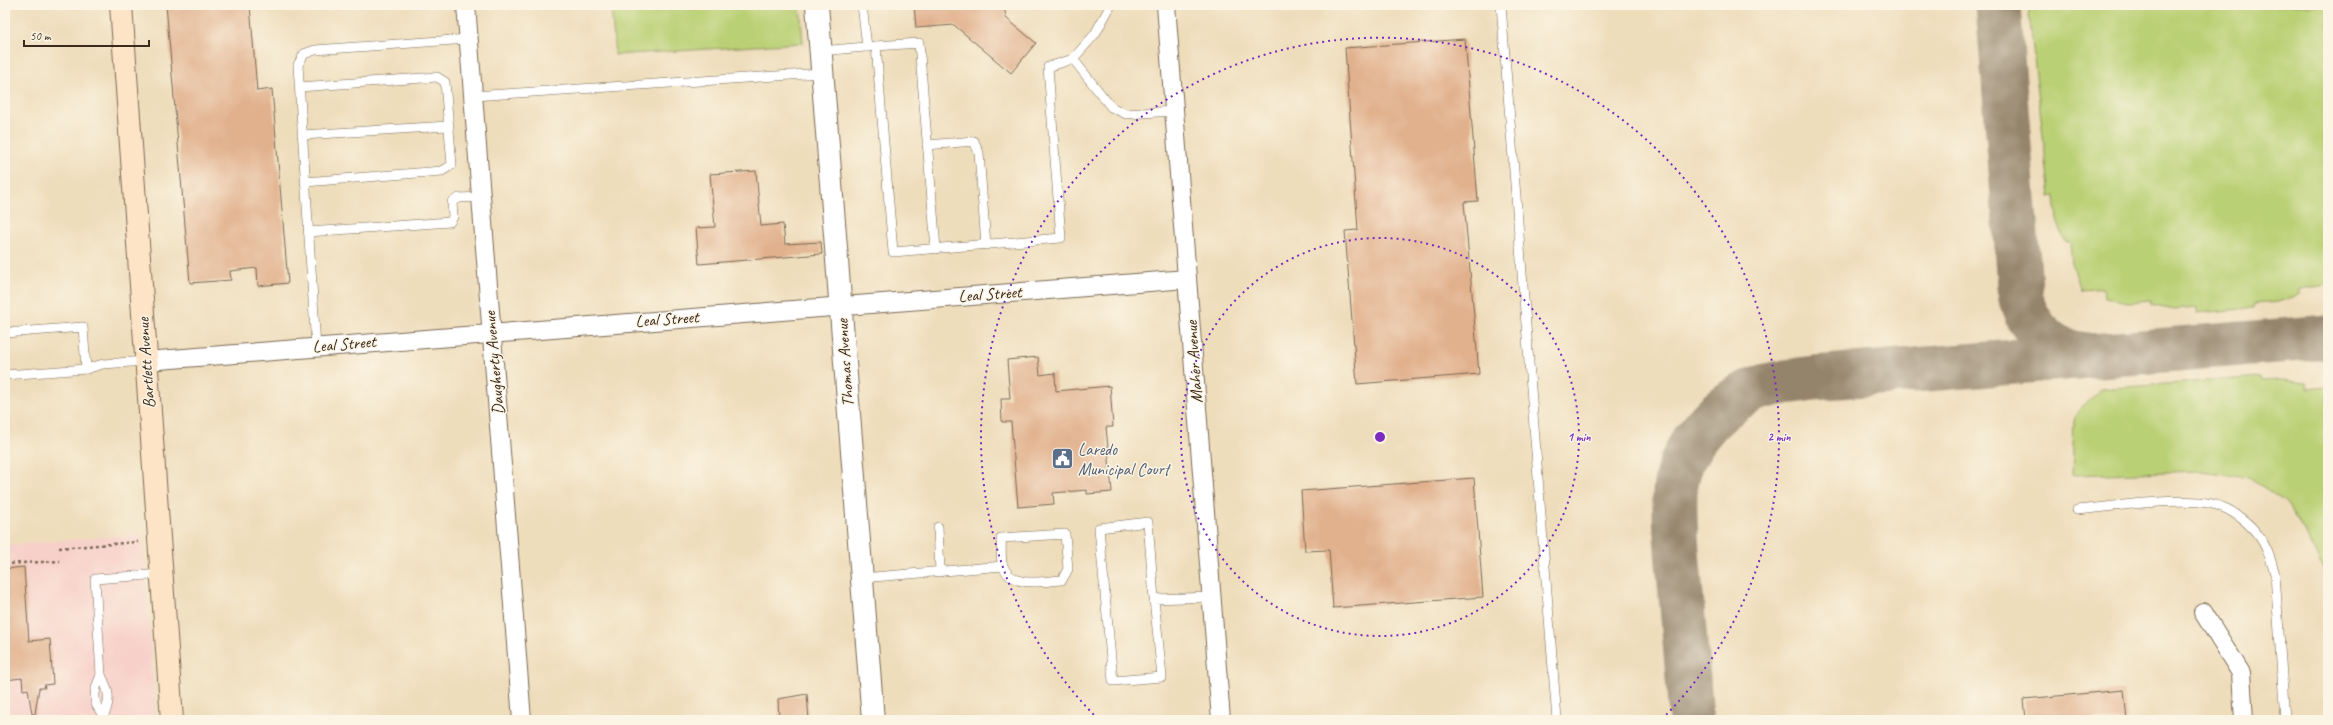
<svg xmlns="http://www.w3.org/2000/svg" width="2333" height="725" font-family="Caveat,sans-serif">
	<rect width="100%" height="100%" fill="#fcf5e5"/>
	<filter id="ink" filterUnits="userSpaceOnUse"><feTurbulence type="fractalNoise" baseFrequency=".025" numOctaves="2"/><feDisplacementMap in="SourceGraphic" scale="8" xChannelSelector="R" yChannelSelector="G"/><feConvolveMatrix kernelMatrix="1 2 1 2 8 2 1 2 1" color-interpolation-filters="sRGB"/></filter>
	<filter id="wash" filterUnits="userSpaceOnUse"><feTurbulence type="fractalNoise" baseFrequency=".012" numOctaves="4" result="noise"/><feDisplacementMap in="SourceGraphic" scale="16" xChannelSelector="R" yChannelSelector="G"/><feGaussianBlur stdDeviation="0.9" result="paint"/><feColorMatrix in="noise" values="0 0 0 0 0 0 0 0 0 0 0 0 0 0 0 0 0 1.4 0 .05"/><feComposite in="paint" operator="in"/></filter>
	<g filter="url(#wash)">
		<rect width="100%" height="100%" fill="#edb"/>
		<path fill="#f7d0ca" d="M 142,534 L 156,720 L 5,720 L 5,545 Z"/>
		<g fill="#bad074" stroke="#7a7d49">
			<path d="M 611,5 L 800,5 L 803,43 L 615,55 Z"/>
			<path d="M 2028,5 L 2328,5 L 2328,285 L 2299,289 L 2299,295 L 2278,302 L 2254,304 L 2254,308 L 2197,313 L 2197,308 L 2174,310 L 2151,305 L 2151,300 L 2128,302 L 2105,298 L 2104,288 L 2081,290 L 2072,264 L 2070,243 L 2065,243 L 2057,220 L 2055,196 L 2050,197 Z"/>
			<path d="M 2260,377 L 2261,381 L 2282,380 L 2306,383 L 2307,389 L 2328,387 L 2328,578 L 2306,534 L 2286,503 L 2249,477 L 2200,471 L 2072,475 L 2074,421 C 2080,401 2097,399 2101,389 Z"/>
		</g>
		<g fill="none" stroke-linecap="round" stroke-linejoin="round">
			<g stroke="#94846c" stroke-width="45">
				<path d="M 1998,5 L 2021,299 C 2030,331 2053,353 2087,355"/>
				<path d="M 1691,720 C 1688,675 1684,629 1680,584 C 1677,554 1674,523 1675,493 C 1677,451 1712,410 1749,392 C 1769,383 1793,381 1814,378 L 2328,337"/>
			</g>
		</g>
		<g id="blocks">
			<g fill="#e1b08c">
				<path d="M 166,5 L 250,5 L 257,91 L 272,89 L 288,283 L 258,286 L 257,268 L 230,271 L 231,280 L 190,283 Z"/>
				<path d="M 914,5 L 1004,5 L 1006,18 L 1036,43 L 1011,73 L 954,25 L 916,28 Z"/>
				<path d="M 1465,39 L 1478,201 L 1464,202 L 1479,374 L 1357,384 L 1345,231 L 1358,230 L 1345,48 Z"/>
				<path d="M 756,171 L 761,226 L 783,224 L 785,244 L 821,242 L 822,254 L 699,264 L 696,228 L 715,227 L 710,174 Z"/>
				<path d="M 1038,357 L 1040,375 L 1055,373 L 1056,391 L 1110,386 L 1113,427 L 1106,427 L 1112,492 L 1087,494 L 1087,490 L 1053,493 L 1054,504 L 1018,507 L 1011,422 L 1002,422 L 1001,399 L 1010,399 L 1007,360 Z"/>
				<path d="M 1474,478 L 1483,597 L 1333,608 L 1329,550 L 1305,551 L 1301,491 Z"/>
				<path d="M 24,567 L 29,641 L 50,639 L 53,684 L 44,685 L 45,688 L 39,688 L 35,714 L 32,714 L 28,689 L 23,690 L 22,678 L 5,680 L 5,569 Z"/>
				<path d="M 2124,690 L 2127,720 L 2026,720 L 2024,699 Z"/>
				<path d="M 807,694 L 809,720 L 779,720 L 778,699 Z"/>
			</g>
		</g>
	</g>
	<g filter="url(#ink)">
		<use href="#blocks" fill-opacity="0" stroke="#7a6955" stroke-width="1"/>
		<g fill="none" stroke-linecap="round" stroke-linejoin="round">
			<defs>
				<g id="service">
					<path d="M 862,5 L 867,47"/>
					<path d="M 1111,5 L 1095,34 L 1073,59 L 1111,107 L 1126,114 L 1174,111"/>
					<path d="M 1501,5 L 1557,720"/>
					<path d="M 876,46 L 919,43 L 936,249"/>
					<path d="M 821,51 L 876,46 L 893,252 L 1061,238 L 1048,67 L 1073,59"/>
					<path d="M 299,87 L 437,77 L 445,82 L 452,165 L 442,171 L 305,182"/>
					<path d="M 473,96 L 822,73"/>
					<path d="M 302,135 L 448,126"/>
					<path d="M 927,145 L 974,141 L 979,153 L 986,245"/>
					<path d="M 308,232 L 450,222 L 453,217 L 452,202 L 459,198 L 481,197"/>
					<path d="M 5,333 L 83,327 L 86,369"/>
					<path d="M 316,347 L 298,65 L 304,54 L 315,50 L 468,39"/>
					<path d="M 5,375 L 86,369 L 103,364 L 146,361"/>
					<path d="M 2077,510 C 2113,507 2191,494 2222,507 C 2235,512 2250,524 2258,535 C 2267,546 2271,561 2275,574 L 2285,720"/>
					<path d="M 938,527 L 940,572"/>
					<path d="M 1065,534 L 1068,569 L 1062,580 C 1043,581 1012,589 1003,566 C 1000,559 1002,546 1001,538 Z"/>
					<path d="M 862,578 L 1003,566"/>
					<path d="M 1154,599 L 1162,677 L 1113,681 L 1099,528 L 1148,522 L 1154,599 L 1212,597"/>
					<path d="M 101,675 L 95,579 L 161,574"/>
					<path d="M 104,715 C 111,700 109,690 101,675 C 97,684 92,696 97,706 C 100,711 103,714 104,720"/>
				</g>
				<g id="minor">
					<path d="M 466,5 L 522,720"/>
					<path d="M 1166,5 L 1221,720"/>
					<path d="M 146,361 L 1187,279"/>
					<path d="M 2203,612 L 2241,673 L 2244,720"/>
				</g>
				<path id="tertiary" d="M 817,5 L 873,720"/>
				<path id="secondary" d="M 121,5 L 172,720"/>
			</defs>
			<use href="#service" stroke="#7a6955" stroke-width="10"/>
			<use href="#minor" stroke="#7a6955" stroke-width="20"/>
			<use href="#tertiary" stroke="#7a6955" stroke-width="24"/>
			<use href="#secondary" stroke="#7a6955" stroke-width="24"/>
			<g stroke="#7a6955" stroke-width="2.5" stroke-dasharray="3 3" stroke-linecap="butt">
				<path d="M 59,548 L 138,542"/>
				<path d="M 5,564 L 60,561"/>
			</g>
			<use href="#service" stroke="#fff" stroke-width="9"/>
			<use href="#minor" stroke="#fff" stroke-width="18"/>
			<use href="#tertiary" stroke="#fff" stroke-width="22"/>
			<use href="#secondary" stroke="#fee4c6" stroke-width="22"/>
		</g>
	</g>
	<g fill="none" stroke="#7b2cbf" stroke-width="2" stroke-dasharray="2 4">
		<circle cx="1380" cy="437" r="199"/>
		<path d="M1098 719A399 399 0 1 1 1662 719"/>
	</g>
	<defs>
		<symbol id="civic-square" viewBox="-11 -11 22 22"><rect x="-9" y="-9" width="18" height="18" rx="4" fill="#5c6f8a" stroke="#fcf5e5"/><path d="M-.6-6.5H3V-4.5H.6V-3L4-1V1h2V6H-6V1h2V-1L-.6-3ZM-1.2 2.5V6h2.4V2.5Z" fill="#fff"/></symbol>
	</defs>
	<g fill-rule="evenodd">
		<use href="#civic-square" x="1050" y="446" width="25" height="25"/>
	</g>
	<g text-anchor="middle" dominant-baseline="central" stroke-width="3" stroke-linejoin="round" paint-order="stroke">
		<g font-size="17" fill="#3b2a1e" stroke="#fcf5e5">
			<text transform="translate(990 294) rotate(-4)">Leal Street</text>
			<text transform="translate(667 319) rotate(-4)">Leal Street</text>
			<text transform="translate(344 344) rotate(-5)">Leal Street</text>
			<text transform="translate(1194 362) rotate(-94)">Maher Avenue</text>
			<text transform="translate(146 363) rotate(-94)">Bartlett Avenue</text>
			<text transform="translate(494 363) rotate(-95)">Daugherty Avenue</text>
			<text transform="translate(845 363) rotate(-94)">Thomas Avenue</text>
		</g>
		<g font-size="17" fill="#4e5e75" stroke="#fcf5e5" text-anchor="start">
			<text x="1078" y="449">Laredo<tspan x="1078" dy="20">Municipal Court</tspan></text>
		</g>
	</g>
	<circle cx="1380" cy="437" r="6" fill="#7b2cbf" stroke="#fcf5e5" stroke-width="2"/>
	<g font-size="12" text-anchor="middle" font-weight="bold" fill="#7b2cbf" stroke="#fcf5e5" stroke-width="3" stroke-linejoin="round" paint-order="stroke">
		<text x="1579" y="441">1 min</text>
		<text x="1779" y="441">2 min</text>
	</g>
	<rect width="2333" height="725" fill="none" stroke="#fcf5e5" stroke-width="20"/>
	<path d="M24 40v6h125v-6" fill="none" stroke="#3b2a1e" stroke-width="2"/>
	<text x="30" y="40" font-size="12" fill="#3b2a1e" stroke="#fcf5e5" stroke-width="3" paint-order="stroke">50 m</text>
</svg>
